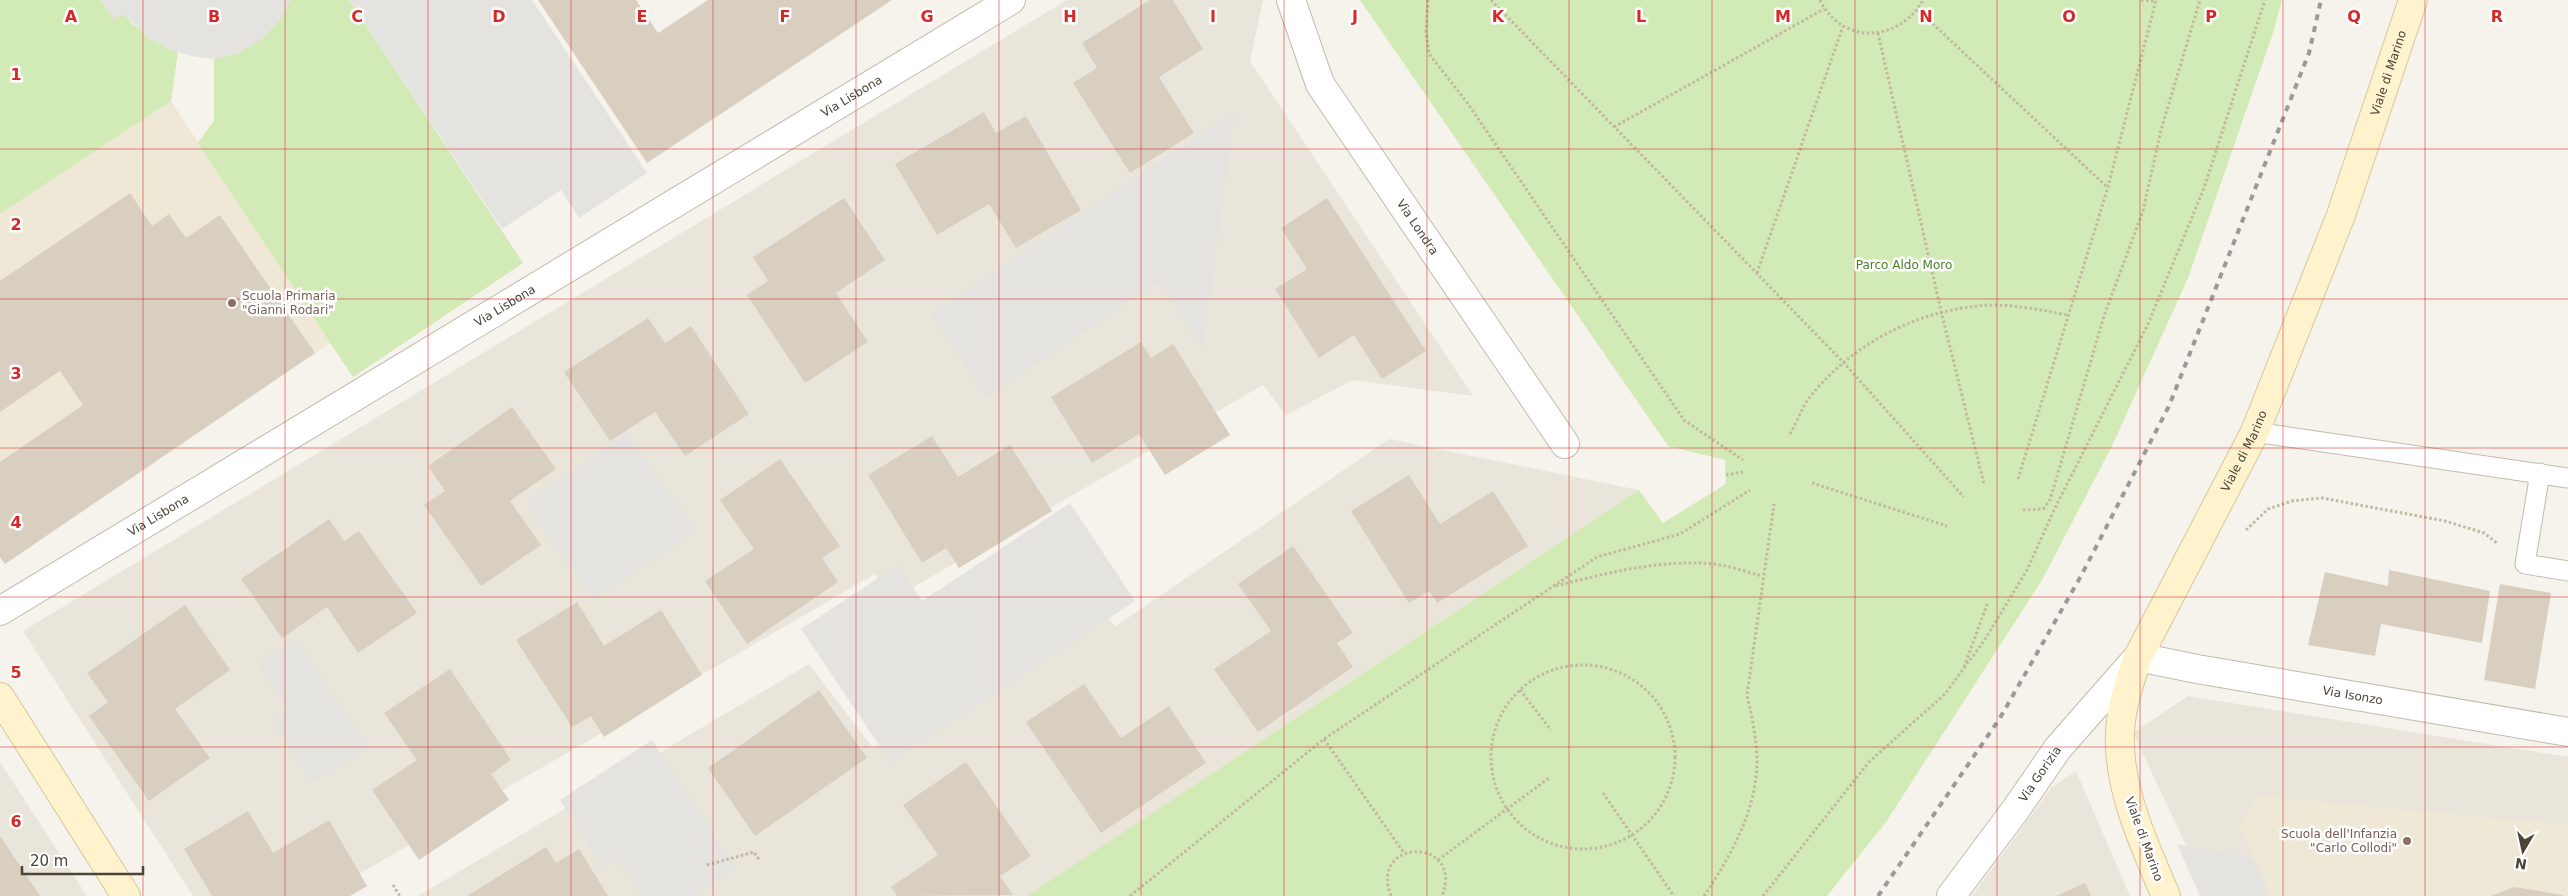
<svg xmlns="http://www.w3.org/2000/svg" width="2568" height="896" font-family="'DejaVu Sans',sans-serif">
	<rect width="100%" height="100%" fill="#f6f3ec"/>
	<g fill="#eae5da">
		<path d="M 1067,0 L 1263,0 L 1250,61 L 1473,396 L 1353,380 L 1286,415 L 1263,385 L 891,600 L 875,574 L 321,896 L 193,896 L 23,631 Z"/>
		<path d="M 1389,439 L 1639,490 L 1027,896 L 418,896 L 809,664 L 873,748 L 1090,602 L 1116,626 Z"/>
		<path d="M 2188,696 L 2568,757 L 2568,896 L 2210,896 L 2133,733 Z"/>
		<path d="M 0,762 L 87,896 L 0,896 Z"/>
		<path d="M 2076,771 L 2130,896 L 1972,896 L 2051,788 Z"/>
	</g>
	<g fill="#efe8d6">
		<path d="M 290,0 L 349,0 L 523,263 L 353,377 L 330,343 L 5,564 L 0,557 L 0,214 L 171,101 L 198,142 L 214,121 L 214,59 L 240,52 L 279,21 Z"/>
		<path d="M 2259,796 L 2568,825 L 2568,896 L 2272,896 L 2239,826 Z"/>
	</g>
	<g fill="#d2eab5">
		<path d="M 0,0 L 101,0 L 114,19 L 123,13 L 133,25 L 171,50 L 178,52 L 171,101 L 0,214 Z"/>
		<path d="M 290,0 L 349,0 L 523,263 L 353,377 L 198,143 L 214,121 L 214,59 L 240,52 L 279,21 Z"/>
		<path d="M 1360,0 L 2282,0 L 2273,33 L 2188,278 L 2112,446 L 2042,580 L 1886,822 L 1827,896 L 1027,896 L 1639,490 L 1663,523 L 1726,484 L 1725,460 L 1668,446 Z"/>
	</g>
	<g fill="#e5e3e0">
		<path d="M 101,0 L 290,0 L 279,21 L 262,39 L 240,52 L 214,59 L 191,56 L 171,50 L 151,40 L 123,14 L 114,20 Z"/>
		<path d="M 349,0 L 532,0 L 647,173 L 579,218 L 561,190 L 502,229 Z"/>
		<path d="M 1235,111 L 1203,349 L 1159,282 L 986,397 L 930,314 Z"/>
		<path d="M 628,433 L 696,531 L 593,601 L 526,502 Z"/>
		<path d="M 1070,503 L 1135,601 L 891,763 L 801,629 L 898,565 L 922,601 Z"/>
		<path d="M 295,638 L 368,747 L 313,783 L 272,721 L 288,710 L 257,662 Z"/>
		<path d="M 652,740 L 736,869 L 693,896 L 642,896 L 617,858 L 604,867 L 560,800 Z"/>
		<path d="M 2177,844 L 2252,858 L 2268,896 L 2200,896 Z"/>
	</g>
	<g fill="#d8cfc1">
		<path d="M 538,0 L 636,0 L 658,33 L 708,0 L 892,0 L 647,163 Z"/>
		<path d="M 1150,0 L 1173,0 L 1203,49 L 1159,77 L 1194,133 L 1130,173 L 1073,83 L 1097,68 L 1082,43 Z"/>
		<path d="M 984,112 L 996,133 L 1026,116 L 1081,210 L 1016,248 L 989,204 L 937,235 L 895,164 Z"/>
		<path d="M 130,193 L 152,226 L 169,214 L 186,238 L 220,215 L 315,353 L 5,564 L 0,557 L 0,462 L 83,405 L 60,371 L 0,412 L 0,281 Z"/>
		<path d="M 844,198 L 885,260 L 836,293 L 868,342 L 805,383 L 747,295 L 768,281 L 753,257 Z"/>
		<path d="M 1327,198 L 1426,351 L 1382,379 L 1354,335 L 1319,358 L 1275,289 L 1307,269 L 1281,228 Z"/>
		<path d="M 648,318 L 665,343 L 691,326 L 749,414 L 685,456 L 655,412 L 610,441 L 564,372 Z"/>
		<path d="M 1141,342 L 1151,358 L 1173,344 L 1230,435 L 1165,475 L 1139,434 L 1092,463 L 1051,397 Z"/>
		<path d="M 512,407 L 556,469 L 510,501 L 541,545 L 481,586 L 424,505 L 445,491 L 428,466 Z"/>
		<path d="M 932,436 L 958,477 L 1010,445 L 1052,511 L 959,568 L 946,548 L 922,563 L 868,475 Z"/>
		<path d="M 780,459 L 840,546 L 822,558 L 838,582 L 747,644 L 705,581 L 754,549 L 720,500 Z"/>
		<path d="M 1409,475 L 1440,524 L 1493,491 L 1528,546 L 1437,603 L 1429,591 L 1409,603 L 1351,511 Z"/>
		<path d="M 329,519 L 344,541 L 359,531 L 417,613 L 358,653 L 327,607 L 282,638 L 241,579 Z"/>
		<path d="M 1293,546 L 1353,633 L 1337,643 L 1353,667 L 1258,732 L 1214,669 L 1271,631 L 1238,584 Z"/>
		<path d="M 2389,570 L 2490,591 L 2482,643 L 2381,624 L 2375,656 L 2308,645 L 2325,572 L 2388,586 Z"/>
		<path d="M 2500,584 L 2551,593 L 2535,689 L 2484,680 Z"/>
		<path d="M 577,602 L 604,646 L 661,610 L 702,675 L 604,737 L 591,716 L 572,727 L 516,640 Z"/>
		<path d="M 185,605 L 230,670 L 175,709 L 210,758 L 149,801 L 89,716 L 108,702 L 87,673 Z"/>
		<path d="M 450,669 L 511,760 L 491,774 L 509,800 L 419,860 L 372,790 L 417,760 L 384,713 Z"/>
		<path d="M 1084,684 L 1121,738 L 1169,706 L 1206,763 L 1101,833 L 1026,722 Z"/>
		<path d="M 819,690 L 867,758 L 755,836 L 708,768 Z"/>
		<path d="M 966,762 L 1031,856 L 1000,876 L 1013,895 L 897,896 L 891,887 L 938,855 L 903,805 Z"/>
		<path d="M 248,811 L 273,853 L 329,820 L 367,886 L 350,896 L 212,896 L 184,849 Z"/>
		<path d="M 0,836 L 40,896 L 0,896 Z"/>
		<path d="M 546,847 L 556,863 L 579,849 L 608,896 L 467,896 Z"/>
		<path d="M 2085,883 L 2091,896 L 2056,896 Z"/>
		<path d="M 2514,887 L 2563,895 L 2563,896 L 2491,896 Z"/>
	</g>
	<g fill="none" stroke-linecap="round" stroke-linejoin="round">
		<defs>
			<g id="lane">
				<path d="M 2255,432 L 2568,478"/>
				<path d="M 2540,473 L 2525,564 L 2568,571"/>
			</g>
			<g id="street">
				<path id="s1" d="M 1291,0 L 1320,84 L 1565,444"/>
				<path id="s2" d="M 0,611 L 1011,0"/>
				<path id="s3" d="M 1951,896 L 2016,809 L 2058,748 L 2138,657 L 2197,669 L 2568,732"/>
			</g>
			<g id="secondary">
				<path d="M 0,697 L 126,896"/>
				<path id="s4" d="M 2166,896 C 2146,849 2122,798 2120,747 C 2118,716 2128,686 2138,657 L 2255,432 L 2341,215 L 2413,0"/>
			</g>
		</defs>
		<use href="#lane" stroke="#c2bbae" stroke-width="21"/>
		<use href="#street" stroke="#c2bbae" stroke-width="30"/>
		<use href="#secondary" stroke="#d6c79b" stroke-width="30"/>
		<g stroke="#c4b79f" stroke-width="3" stroke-dasharray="2.5 2.5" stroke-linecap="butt">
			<path d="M 1428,0 L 1426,32 L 1429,54 L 1466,101 L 1684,420 L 1743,460"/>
			<path d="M 1491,0 L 1843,362 L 1964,497"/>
			<path d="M 1820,0 C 1842,46 1900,42 1923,0"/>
			<path d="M 2141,0 L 2156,1"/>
			<path d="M 1918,10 L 2107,187"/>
			<path d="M 1878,33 L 1941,311 L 1984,484"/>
			<path d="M 1614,127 L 1824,9"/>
			<path d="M 1757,273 L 1843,26"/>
			<path d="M 1790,434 C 1797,422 1802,407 1810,397 C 1853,342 1922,308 1991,305 C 2017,305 2042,310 2067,315"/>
			<path d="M 1726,475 L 1743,472"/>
			<path d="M 2018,479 L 2108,187 L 2156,0"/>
			<path d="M 1812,483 L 1947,526"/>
			<path d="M 2023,510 L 2043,509 L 2050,500 L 2104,316 L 2143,211 L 2161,130 L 2200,0"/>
			<path d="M 2246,530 L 2268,509 L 2292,501 L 2322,498 L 2445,521 L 2484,533 L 2497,543"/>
			<path d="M 1556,586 C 1606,573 1661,559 1714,564 C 1730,566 1747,572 1762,576"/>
			<circle cx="1583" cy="757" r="92"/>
			<path d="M 1964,667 L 1988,602"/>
			<path d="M 1520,690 L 1551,730"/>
			<path d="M 1324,739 L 1404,853"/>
			<path d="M 1603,793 L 1674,896"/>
			<path d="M 1438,860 L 1549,778"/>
			<path d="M 707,865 L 754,852 L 760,861"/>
			<path d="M 393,885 L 400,896"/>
			<path d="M 1130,896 L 1324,739 L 1597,557 L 1680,534 L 1750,490"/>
			<path d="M 1391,896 C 1368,837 1465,837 1442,896"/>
			<path d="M 1704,896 C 1730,857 1756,812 1757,763 C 1757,740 1752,717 1747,695 L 1774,504"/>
			<path d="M 1763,896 L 1869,762 L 1945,694 L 1984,641 L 2027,570 L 2054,510 L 2148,324 L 2204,188 L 2265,0"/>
		</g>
		<use href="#lane" stroke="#fff" stroke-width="19"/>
		<use href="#street" stroke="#fff" stroke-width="28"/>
		<use href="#secondary" stroke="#fff3cd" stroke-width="28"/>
		<path stroke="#9a9a9a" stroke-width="4" stroke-dasharray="6 6" stroke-linecap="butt" d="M 1878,896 L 2000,718 L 2081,576 L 2169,406 L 2309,53 L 2321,0"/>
	</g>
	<path fill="none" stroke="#d62828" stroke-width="1" stroke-opacity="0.55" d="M 143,0 L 143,896M 285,0 L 285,896M 428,0 L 428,896M 571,0 L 571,896M 713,0 L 713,896M 856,0 L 856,896M 999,0 L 999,896M 1141,0 L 1141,896M 1284,0 L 1284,896M 1427,0 L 1427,896M 1569,0 L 1569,896M 1712,0 L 1712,896M 1855,0 L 1855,896M 1997,0 L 1997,896M 2140,0 L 2140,896M 2283,0 L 2283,896M 2425,0 L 2425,896M 0,149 L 2568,149M 0,299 L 2568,299M 0,448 L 2568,448M 0,597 L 2568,597M 0,747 L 2568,747"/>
	<g fill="#8d6e63" stroke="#fff" stroke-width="2">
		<circle cx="232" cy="303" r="5"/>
		<circle cx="2407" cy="841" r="5"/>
	</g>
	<g text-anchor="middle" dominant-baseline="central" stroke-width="5" stroke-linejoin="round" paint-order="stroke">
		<g font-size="12" fill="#4b4439" stroke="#fff">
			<text stroke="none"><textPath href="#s4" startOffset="886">Viale di Marino</textPath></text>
			<text stroke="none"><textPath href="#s2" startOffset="995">Via Lisbona</textPath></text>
			<text stroke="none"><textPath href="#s1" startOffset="262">Via Londra</textPath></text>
			<text stroke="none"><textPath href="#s2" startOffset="590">Via Lisbona</textPath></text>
			<text stroke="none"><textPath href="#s4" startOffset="481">Viale di Marino</textPath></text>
			<text stroke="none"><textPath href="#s2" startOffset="185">Via Lisbona</textPath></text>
			<text stroke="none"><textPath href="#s3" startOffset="522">Via Isonzo</textPath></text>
			<text stroke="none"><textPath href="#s3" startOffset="151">Via Gorizia</textPath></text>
			<text transform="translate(2144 839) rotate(70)">Viale di Marino</text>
		</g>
		<g font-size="12" fill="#4a7f2a" stroke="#fff">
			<text x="1904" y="265">Parco Aldo Moro</text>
		</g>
		<g font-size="12" fill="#785e54" stroke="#fff" text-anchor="start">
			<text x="242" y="296">Scuola Primaria<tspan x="242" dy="14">"Gianni Rodari"</tspan></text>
			<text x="2397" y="834" text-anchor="end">Scuola dell'Infanzia<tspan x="2397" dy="14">"Carlo Collodi"</tspan></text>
		</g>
	</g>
	<g font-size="16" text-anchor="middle" font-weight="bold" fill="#d62828" stroke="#fff" stroke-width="5" stroke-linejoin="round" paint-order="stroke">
		<text x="71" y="22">A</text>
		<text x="214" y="22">B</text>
		<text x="357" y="22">C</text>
		<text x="499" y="22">D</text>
		<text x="642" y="22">E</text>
		<text x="785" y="22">F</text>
		<text x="927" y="22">G</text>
		<text x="1070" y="22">H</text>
		<text x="1213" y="22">I</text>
		<text x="1355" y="22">J</text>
		<text x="1498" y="22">K</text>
		<text x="1641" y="22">L</text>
		<text x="1783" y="22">M</text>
		<text x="1926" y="22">N</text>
		<text x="2069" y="22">O</text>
		<text x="2211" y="22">P</text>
		<text x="2354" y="22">Q</text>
		<text x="2497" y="22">R</text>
		<text x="16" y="80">1</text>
		<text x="16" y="230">2</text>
		<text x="16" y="379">3</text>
		<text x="16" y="528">4</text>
		<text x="16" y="678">5</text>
		<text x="16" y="827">6</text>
	</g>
	<g transform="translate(2523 851) rotate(189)" stroke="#ffffff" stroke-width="4" paint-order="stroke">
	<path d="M0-4L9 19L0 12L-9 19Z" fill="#4b4439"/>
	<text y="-8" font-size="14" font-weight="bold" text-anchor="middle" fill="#4b4439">N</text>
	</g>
	<path d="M22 866v8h121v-8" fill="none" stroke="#4b4439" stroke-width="2.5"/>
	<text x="30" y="866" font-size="15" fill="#4b4439" stroke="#ffffff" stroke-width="4" paint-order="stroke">20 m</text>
</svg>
